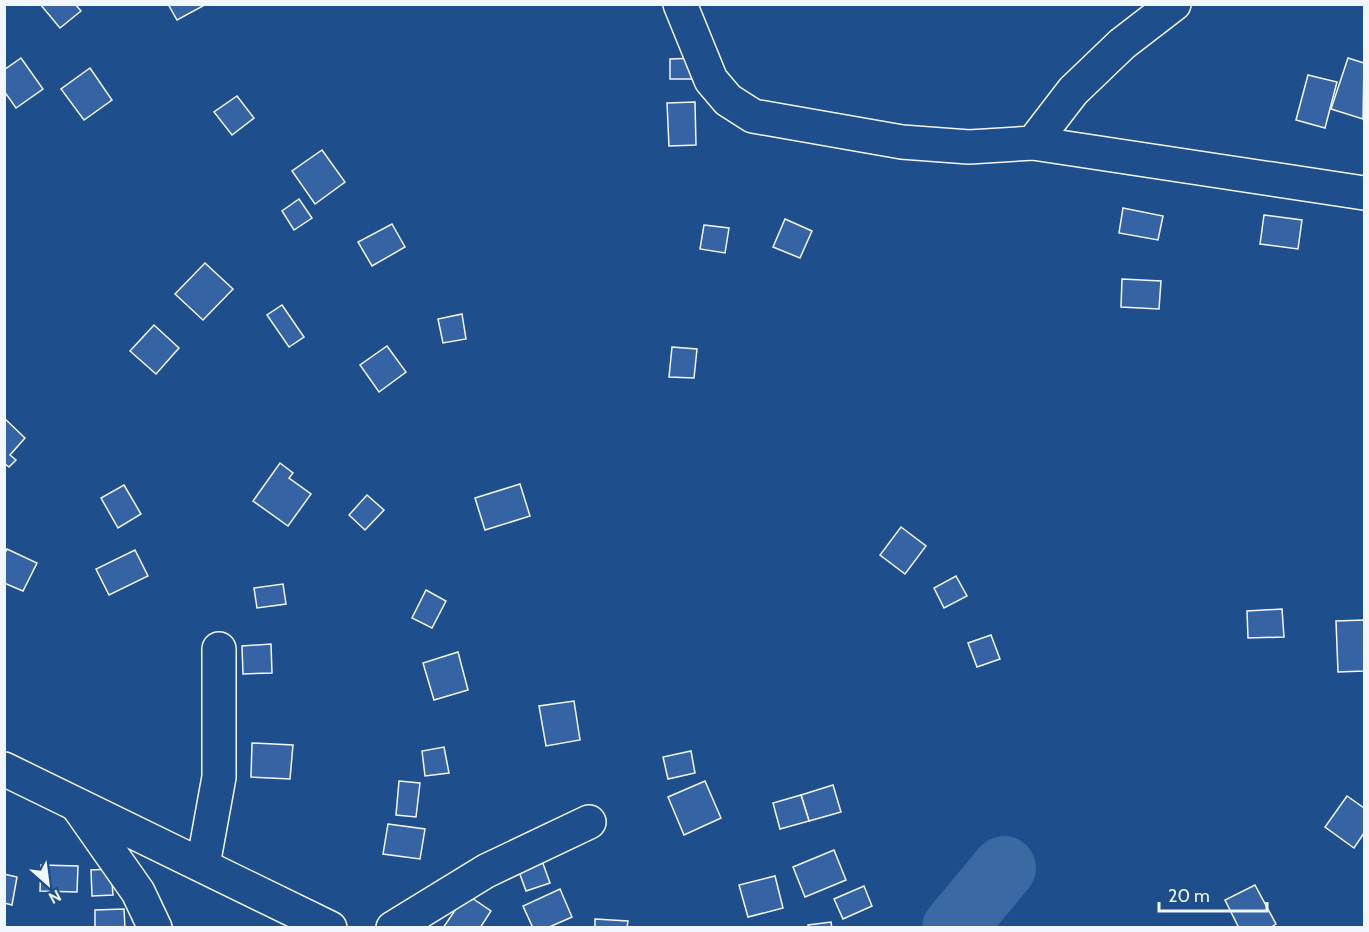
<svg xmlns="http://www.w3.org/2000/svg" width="1369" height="932" font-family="Cabin,sans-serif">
	<rect width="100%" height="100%" fill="#1f4e8c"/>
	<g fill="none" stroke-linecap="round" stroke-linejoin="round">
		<path stroke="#3b69a3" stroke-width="64" d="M 954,928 L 1004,868"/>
	</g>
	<g fill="#3563a3" stroke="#f2f6ff" stroke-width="1.5">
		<path d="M 40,4 L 75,4 L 81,11 L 60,28 Z"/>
		<path d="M 168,4 L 202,4 L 203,6 L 177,20 Z"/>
		<path d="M 21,58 L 43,89 L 16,108 L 4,91 L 4,70 Z"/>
		<path d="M 697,58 L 696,79 L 670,79 L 670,59 Z"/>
		<path d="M 1348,58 L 1364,63 L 1363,119 L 1331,109 Z"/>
		<path d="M 90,68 L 112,100 L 84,120 L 61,89 Z"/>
		<path d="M 1308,75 L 1337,82 L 1325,128 L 1296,120 Z"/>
		<path d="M 237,96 L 254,118 L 232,135 L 214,112 Z"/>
		<path d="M 695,102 L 696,145 L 669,146 L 667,103 Z"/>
		<path d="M 322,150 L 345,182 L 315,204 L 292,171 Z"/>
		<path d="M 299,199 L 312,218 L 294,230 L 282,211 Z"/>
		<path d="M 1123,208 L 1163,216 L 1158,240 L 1119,233 Z"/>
		<path d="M 1264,215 L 1302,220 L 1298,249 L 1260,244 Z"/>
		<path d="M 785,219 L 812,231 L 800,258 L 773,247 Z"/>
		<path d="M 392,224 L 405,247 L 372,266 L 358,242 Z"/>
		<path d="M 704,225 L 729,228 L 725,253 L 700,249 Z"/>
		<path d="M 205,263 L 233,289 L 203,320 L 175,294 Z"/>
		<path d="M 1122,279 L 1161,281 L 1159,309 L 1121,307 Z"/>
		<path d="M 282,305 L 304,337 L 289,347 L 267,315 Z"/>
		<path d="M 462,314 L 466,339 L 443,343 L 438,319 Z"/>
		<path d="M 154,325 L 179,348 L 156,374 L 130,351 Z"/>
		<path d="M 387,346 L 406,372 L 379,392 L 360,365 Z"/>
		<path d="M 672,347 L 697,349 L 694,378 L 669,377 Z"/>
		<path d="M 4,418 L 25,438 L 10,455 L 16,460 L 9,467 L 4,463 Z"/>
		<path d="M 280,463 L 293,473 L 289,478 L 311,494 L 288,526 L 253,501 Z"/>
		<path d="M 520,484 L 530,516 L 485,530 L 475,498 Z"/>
		<path d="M 124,485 L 141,514 L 118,528 L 101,498 Z"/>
		<path d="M 367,495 L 384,510 L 365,530 L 349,515 Z"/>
		<path d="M 901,527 L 926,546 L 905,574 L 880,555 Z"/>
		<path d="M 7,549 L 37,563 L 23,591 L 4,583 L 4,555 Z"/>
		<path d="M 135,550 L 148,576 L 109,595 L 96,569 Z"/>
		<path d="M 956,576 L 967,596 L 944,608 L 934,588 Z"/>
		<path d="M 283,584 L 286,604 L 257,608 L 254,588 Z"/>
		<path d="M 426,590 L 446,601 L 432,628 L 412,618 Z"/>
		<path d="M 1282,609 L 1284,637 L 1248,638 L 1247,611 Z"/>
		<path d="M 1364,620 L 1364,671 L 1338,672 L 1336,621 Z"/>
		<path d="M 991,635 L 1000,659 L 977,667 L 968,643 Z"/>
		<path d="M 271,644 L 272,673 L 243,674 L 242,646 Z"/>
		<path d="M 458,652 L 468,690 L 434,700 L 423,663 Z"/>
		<path d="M 574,701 L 580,740 L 546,746 L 539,706 Z"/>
		<path d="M 252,743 L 293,745 L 290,779 L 251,777 Z"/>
		<path d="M 444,747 L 449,773 L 425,776 L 422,751 Z"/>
		<path d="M 691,751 L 695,773 L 668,779 L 663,757 Z"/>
		<path d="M 399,781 L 420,783 L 416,817 L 396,815 Z"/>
		<path d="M 705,781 L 721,818 L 684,835 L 668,797 Z"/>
		<path d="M 833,785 L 841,812 L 809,821 L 801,795 Z"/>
		<path d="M 801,795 L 809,821 L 780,829 L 773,803 Z"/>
		<path d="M 1347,796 L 1364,808 L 1364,833 L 1354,848 L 1325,827 Z"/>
		<path d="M 388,824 L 425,829 L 420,859 L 383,854 Z"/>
		<path d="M 834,850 L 846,880 L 805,897 L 793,867 Z"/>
		<path d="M 541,858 L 550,883 L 526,891 L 517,866 Z"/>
		<path d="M 41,865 L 78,866 L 77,892 L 40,891 Z"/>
		<path d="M 111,869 L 113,895 L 92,896 L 91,870 Z"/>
		<path d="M 4,874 L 17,877 L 12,905 L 4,903 Z"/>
		<path d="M 775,876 L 783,908 L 748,917 L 739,885 Z"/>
		<path d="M 1255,885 L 1276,924 L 1270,928 L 1239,928 L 1225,900 Z"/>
		<path d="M 864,886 L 872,906 L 843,919 L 834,899 Z"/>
		<path d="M 560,889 L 572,917 L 547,928 L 533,928 L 523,906 Z"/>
		<path d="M 466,894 L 491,911 L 480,928 L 443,928 Z"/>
		<path d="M 124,909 L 125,928 L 95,928 L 95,910 Z"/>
		<path d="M 595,919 L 628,921 L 627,928 L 595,928 Z"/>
		<path d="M 831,922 L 832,928 L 808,928 L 808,925 Z"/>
	</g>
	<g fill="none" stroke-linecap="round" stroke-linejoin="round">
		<defs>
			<g id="street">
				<path d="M 680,4 L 711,80 L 728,100 L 753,116 L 902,142 L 969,147 L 1033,143 L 1073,91 L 1122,44 L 1174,4"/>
				<path d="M 1033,143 L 1364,193"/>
				<path d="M 4,769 L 330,928"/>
				<path d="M 79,808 L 138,892 L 155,928"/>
				<path d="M 203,865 L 219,777 L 219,649"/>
				<path d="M 393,928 L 486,871 L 589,822"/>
			</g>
		</defs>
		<use href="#street" stroke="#f2f6ff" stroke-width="36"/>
		<use href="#street" stroke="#1f4e8c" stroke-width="33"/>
	</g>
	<rect width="1369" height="932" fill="none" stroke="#f2f6ff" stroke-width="12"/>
	<g transform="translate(48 884) rotate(152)" stroke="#1f4e8c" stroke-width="4.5" paint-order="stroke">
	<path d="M0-4.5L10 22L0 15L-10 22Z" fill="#f2f6ff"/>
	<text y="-9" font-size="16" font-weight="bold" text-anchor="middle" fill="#f2f6ff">N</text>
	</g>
	<path d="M1159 902v9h108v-9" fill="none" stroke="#f2f6ff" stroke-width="3"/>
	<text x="1168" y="902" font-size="18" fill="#f2f6ff" stroke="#1f4e8c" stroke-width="4.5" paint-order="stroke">20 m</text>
</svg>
